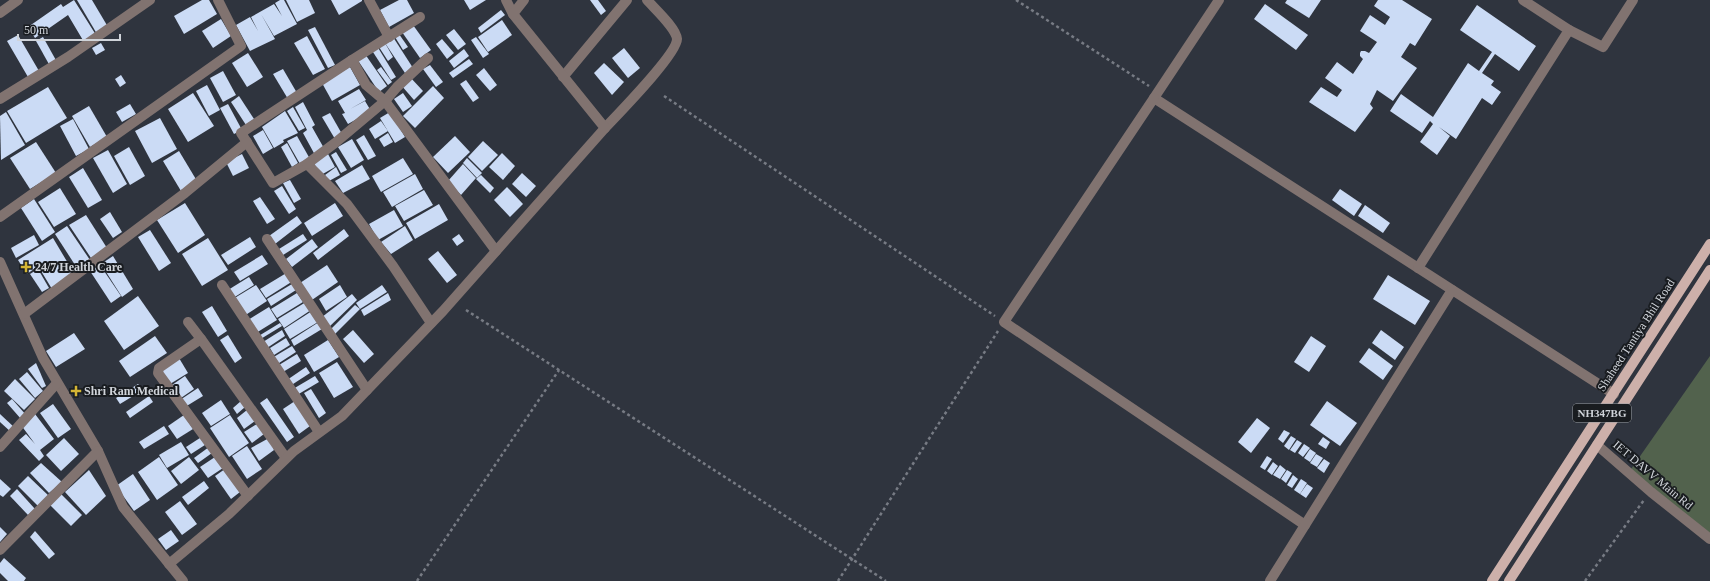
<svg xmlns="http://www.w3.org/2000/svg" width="1710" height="581" font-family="'Times New Roman',serif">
	<rect width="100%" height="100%" fill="#2f343e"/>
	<path fill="#52624d" d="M 1710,356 L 1710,539 L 1629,472 Z"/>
	<g fill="#cbdbf5">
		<path d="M 74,0 L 96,35 L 84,42 L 68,15 L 35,38 L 28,27 L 61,4 L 63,7 Z"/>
		<path d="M 77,0 L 92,0 L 108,27 L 97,34 Z"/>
		<path d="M 202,0 L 209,0 L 217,14 L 184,34 L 174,16 Z"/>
		<path d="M 280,0 L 284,0 L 297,24 L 274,36 L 261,14 L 275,39 L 250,51 L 236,25 L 250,17 L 258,31 L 251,17 L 274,4 L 282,16 L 275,3 Z"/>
		<path d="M 286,0 L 309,0 L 315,13 L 297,22 Z"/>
		<path d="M 331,0 L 362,0 L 362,1 L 339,15 Z"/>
		<path d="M 399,0 L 407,0 L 414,13 L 389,27 L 380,10 Z"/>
		<path d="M 464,0 L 486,0 L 470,10 Z"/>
		<path d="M 590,0 L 598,0 L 606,11 L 601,15 Z"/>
		<path d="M 1287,0 L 1321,0 L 1309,18 L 1285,3 Z"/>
		<path d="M 1378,0 L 1402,0 L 1432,19 L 1415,46 L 1410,43 L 1401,57 L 1417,68 L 1393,101 L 1377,90 L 1370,104 L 1373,108 L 1355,132 L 1309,102 L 1321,87 L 1337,97 L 1342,90 L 1325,78 L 1337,62 L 1353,74 L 1363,59 L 1360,56 L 1360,53 L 1361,51 L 1365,51 L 1369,53 L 1377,42 L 1360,31 L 1370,15 L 1385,25 L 1390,17 L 1374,6 Z"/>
		<path d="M 1265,4 L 1308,35 L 1296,50 L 1254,19 Z"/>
		<path d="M 1477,5 L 1536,46 L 1519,71 L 1495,54 L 1482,73 L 1494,81 L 1491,85 L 1501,92 L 1492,105 L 1482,98 L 1456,139 L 1439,127 L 1450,136 L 1437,155 L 1420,142 L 1433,124 L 1430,121 L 1422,133 L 1390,111 L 1401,94 L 1433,117 L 1468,63 L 1479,71 L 1492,52 L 1460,30 Z"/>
		<path d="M 501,10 L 505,15 L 481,33 L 478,28 Z"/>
		<path d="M 221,19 L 231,36 L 213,48 L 202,31 Z"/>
		<path d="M 502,20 L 512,35 L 488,52 L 478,37 Z"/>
		<path d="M 413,25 L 431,50 L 420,58 L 402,32 Z"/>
		<path d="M 315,27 L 335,65 L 328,68 L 308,30 Z"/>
		<path d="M 454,29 L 466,44 L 458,50 L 446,35 Z"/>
		<path d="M 399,34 L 408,47 L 403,50 L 395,37 Z"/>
		<path d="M 18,35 L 39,71 L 28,77 L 7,41 Z"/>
		<path d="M 307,36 L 325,69 L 313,75 L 294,43 Z"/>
		<path d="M 43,37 L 57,62 L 50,66 L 36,41 Z"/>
		<path d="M 393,37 L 413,68 L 405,73 L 385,43 Z"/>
		<path d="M 476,37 L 489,54 L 483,58 L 471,40 Z"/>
		<path d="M 442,39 L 454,53 L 447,59 L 436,44 Z"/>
		<path d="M 101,43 L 105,50 L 96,55 L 92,48 Z"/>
		<path d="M 385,43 L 393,57 L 388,61 L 379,47 Z"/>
		<path d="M 377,46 L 396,77 L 391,80 L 371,49 Z"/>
		<path d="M 624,48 L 640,68 L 628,78 L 612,58 Z"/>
		<path d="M 464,49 L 469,56 L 454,68 L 449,61 Z"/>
		<path d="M 248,53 L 263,77 L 247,87 L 232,63 Z"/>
		<path d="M 365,54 L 387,86 L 379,92 L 357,59 Z"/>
		<path d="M 469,59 L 473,64 L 453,78 L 449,73 Z"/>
		<path d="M 604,63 L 624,82 L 612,95 L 594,73 Z"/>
		<path d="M 430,65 L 443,82 L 436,87 L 423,69 Z"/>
		<path d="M 350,67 L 360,85 L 332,101 L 322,83 Z"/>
		<path d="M 381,67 L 392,82 L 388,85 L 377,70 Z"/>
		<path d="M 484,68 L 497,85 L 490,91 L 476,75 Z"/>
		<path d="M 283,69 L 297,93 L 288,99 L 273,74 Z"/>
		<path d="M 223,71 L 236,95 L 223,102 L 210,78 Z"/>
		<path d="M 121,75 L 126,83 L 120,87 L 115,79 Z"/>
		<path d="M 410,77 L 423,91 L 414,100 L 401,85 Z"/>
		<path d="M 466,80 L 479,98 L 473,102 L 460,84 Z"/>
		<path d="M 207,85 L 220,110 L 209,116 L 196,91 Z"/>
		<path d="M 433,86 L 444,98 L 415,128 L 403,116 Z"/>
		<path d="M 48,87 L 67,118 L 26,143 L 7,111 Z"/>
		<path d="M 359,89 L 366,100 L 350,109 L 365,101 L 371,111 L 348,124 L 342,114 L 345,113 L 338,101 Z"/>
		<path d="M 193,93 L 214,126 L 188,142 L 168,109 Z"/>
		<path d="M 403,93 L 412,106 L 403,112 L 394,99 Z"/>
		<path d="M 239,96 L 254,119 L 246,125 L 231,102 Z"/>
		<path d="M 303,102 L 315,125 L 312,127 L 325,150 L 315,155 L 303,133 L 307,130 L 295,107 Z"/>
		<path d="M 130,104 L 136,114 L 122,122 L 116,112 Z"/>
		<path d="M 228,104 L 242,130 L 234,134 L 220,108 Z"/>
		<path d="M 89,106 L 107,137 L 90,147 L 72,116 Z"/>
		<path d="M 293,107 L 305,128 L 299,131 L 287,111 Z"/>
		<path d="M 285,111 L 298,133 L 283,140 L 284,142 L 274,148 L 262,127 Z"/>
		<path d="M 6,112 L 25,145 L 1,160 L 0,116 Z"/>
		<path d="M 390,112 L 405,137 L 395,143 L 380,118 Z"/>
		<path d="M 330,113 L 342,134 L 335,139 L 322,117 Z"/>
		<path d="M 160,118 L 177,149 L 152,163 L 135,131 Z"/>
		<path d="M 73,119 L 89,149 L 76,156 L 60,126 Z"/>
		<path d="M 381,121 L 388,131 L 375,139 L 369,129 Z"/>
		<path d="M 263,130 L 273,148 L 263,154 L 253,136 Z"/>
		<path d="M 388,133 L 393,142 L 384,147 L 379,139 Z"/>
		<path d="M 364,135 L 376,156 L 368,160 L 356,140 Z"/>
		<path d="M 297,136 L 310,159 L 300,164 L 287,141 Z"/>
		<path d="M 455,136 L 470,152 L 448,173 L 433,157 Z"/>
		<path d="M 352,139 L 364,160 L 351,168 L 338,147 Z"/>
		<path d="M 483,141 L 498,155 L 482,171 L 468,157 Z"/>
		<path d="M 36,142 L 56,173 L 30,189 L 10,158 Z"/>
		<path d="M 287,143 L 298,163 L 292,167 L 281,147 Z"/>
		<path d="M 129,147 L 145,176 L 130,185 L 114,156 Z"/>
		<path d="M 108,150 L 127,184 L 113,193 L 93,158 Z"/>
		<path d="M 179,151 L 197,181 L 181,191 L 163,161 Z"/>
		<path d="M 336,152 L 347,170 L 341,173 L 331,155 Z"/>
		<path d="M 502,153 L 515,166 L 503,180 L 489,167 Z"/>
		<path d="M 242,154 L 249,168 L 233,176 L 226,162 Z"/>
		<path d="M 328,154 L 335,167 L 321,175 L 313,162 Z"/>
		<path d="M 403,158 L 413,174 L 381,192 L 372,176 Z"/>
		<path d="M 467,158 L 482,173 L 477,178 L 463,163 Z"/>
		<path d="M 463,164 L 476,178 L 461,195 L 448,181 Z"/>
		<path d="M 362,165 L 370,179 L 343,193 L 335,181 Z"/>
		<path d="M 336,167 L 340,175 L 329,181 L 325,175 Z"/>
		<path d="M 83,168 L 102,200 L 88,208 L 69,177 Z"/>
		<path d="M 522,173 L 536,186 L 526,197 L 512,184 Z"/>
		<path d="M 415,174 L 423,189 L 392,207 L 383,192 Z"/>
		<path d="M 481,175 L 494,188 L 490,193 L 476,179 Z"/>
		<path d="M 290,180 L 301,199 L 294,203 L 283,183 Z"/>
		<path d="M 282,186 L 296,209 L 289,214 L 274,191 Z"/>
		<path d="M 507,187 L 523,204 L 510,217 L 494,200 Z"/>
		<path d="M 60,188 L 76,214 L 54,227 L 38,202 Z"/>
		<path d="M 1340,189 L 1362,204 L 1354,216 L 1332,200 Z"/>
		<path d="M 424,190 L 433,205 L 404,221 L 395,206 Z"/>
		<path d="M 260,197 L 275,219 L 267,224 L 253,201 Z"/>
		<path d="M 34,199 L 55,232 L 42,241 L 21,208 Z"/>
		<path d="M 185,203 L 205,235 L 178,253 L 157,220 Z"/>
		<path d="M 335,203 L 343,216 L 312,236 L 304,223 Z"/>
		<path d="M 439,204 L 448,220 L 415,239 L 410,230 L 419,225 L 410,230 L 406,223 Z"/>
		<path d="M 1365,205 L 1390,223 L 1383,233 L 1358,216 Z"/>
		<path d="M 394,210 L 403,226 L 378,240 L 369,224 Z"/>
		<path d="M 110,212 L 122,232 L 113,238 L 100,219 Z"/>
		<path d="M 86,215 L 107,248 L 91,258 L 69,225 Z"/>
		<path d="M 297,216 L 302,223 L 275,244 L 269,236 Z"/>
		<path d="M 67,226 L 90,260 L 77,268 L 55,234 Z"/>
		<path d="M 405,226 L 413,240 L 391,254 L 381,242 Z"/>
		<path d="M 344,229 L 349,236 L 318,260 L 313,253 Z"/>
		<path d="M 150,230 L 171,263 L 159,271 L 138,237 Z"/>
		<path d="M 303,234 L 307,240 L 283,255 L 279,249 Z"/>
		<path d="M 459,234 L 464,241 L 457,246 L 452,239 Z"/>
		<path d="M 34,235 L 39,245 L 16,258 L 11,248 Z"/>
		<path d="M 250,237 L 256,247 L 228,265 L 221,255 Z"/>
		<path d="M 53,238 L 75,275 L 52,289 L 38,266 L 27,274 L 18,260 Z"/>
		<path d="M 208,238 L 228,270 L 202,286 L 182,254 Z"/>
		<path d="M 312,239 L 318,247 L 292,267 L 286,259 Z"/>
		<path d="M 438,251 L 457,275 L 447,283 L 428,259 Z"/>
		<path d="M 262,255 L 268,264 L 240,281 L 234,272 Z"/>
		<path d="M 113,256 L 133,289 L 122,297 L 101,264 Z"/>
		<path d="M 100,265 L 121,296 L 111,303 L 90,271 Z"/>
		<path d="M 327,265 L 338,282 L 309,302 L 297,285 Z"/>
		<path d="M 38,269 L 49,288 L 42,292 L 30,274 Z"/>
		<path d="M 288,272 L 293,281 L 266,298 L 260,289 Z"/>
		<path d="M 1388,275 L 1430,301 L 1415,325 L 1373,299 Z"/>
		<path d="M 249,277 L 254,285 L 233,298 L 228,290 Z"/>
		<path d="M 292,284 L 296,290 L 271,306 L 267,299 Z"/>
		<path d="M 256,285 L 267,301 L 244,316 L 233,299 Z"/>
		<path d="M 340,285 L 347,297 L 326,311 L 319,299 Z"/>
		<path d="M 382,285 L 387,292 L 360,309 L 356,303 Z"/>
		<path d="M 297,293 L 303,302 L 277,318 L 271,309 Z"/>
		<path d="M 388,293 L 391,300 L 364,316 L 361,310 Z"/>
		<path d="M 352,294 L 357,300 L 329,327 L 322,317 Z"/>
		<path d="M 138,296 L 159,326 L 124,350 L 104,321 Z"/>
		<path d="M 306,302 L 311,310 L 284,328 L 278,319 Z"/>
		<path d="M 355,305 L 360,309 L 334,335 L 330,330 Z"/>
		<path d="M 212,306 L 227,331 L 218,337 L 202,312 Z"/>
		<path d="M 269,307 L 277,320 L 256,333 L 248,320 Z"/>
		<path d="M 312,311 L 318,322 L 290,339 L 284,329 Z"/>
		<path d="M 319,322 L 322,329 L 294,346 L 291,340 Z"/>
		<path d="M 280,323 L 282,326 L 259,340 L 257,337 Z"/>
		<path d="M 282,330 L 285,336 L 267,348 L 263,342 Z"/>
		<path d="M 353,330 L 374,354 L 364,363 L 343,339 Z"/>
		<path d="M 1381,330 L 1404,347 L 1395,360 L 1372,343 Z"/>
		<path d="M 74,333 L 85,349 L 56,367 L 46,351 Z"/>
		<path d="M 228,335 L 242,358 L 235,363 L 220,340 Z"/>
		<path d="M 155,336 L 167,353 L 130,377 L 119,361 Z"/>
		<path d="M 1311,336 L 1326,346 L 1309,372 L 1294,362 Z"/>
		<path d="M 286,338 L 290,345 L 274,355 L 270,348 Z"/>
		<path d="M 328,340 L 339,357 L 314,372 L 304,355 Z"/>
		<path d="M 292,346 L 296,352 L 276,365 L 272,358 Z"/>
		<path d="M 1369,348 L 1393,366 L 1383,380 L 1359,362 Z"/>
		<path d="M 297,354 L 301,361 L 283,372 L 279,365 Z"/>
		<path d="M 179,358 L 188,373 L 170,384 L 161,370 Z"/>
		<path d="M 337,362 L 353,387 L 334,398 L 319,373 Z"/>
		<path d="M 36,363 L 46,386 L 42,388 L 28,369 Z"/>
		<path d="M 306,367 L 310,373 L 290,386 L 287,380 Z"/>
		<path d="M 27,372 L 43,391 L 35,398 L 19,379 Z"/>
		<path d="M 185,376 L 194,389 L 181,398 L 172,385 Z"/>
		<path d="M 315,376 L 319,382 L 297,395 L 293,389 Z"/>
		<path d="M 15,379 L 35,399 L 24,410 L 4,391 Z"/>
		<path d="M 138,384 L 143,390 L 120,404 L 116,398 Z"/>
		<path d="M 198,388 L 203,396 L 185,407 L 180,400 Z"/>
		<path d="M 311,389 L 326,413 L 319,418 L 304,393 Z"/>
		<path d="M 149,396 L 153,402 L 130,418 L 126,412 Z"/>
		<path d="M 267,398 L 294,437 L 287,442 L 260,403 Z"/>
		<path d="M 12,399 L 26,415 L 21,419 L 7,403 Z"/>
		<path d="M 221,400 L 230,414 L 211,426 L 202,413 Z"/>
		<path d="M 241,401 L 245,407 L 237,414 L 233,408 Z"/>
		<path d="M 295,401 L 310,426 L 299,434 L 283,409 Z"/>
		<path d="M 1327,401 L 1357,423 L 1340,446 L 1310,425 Z"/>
		<path d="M 53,404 L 71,429 L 58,438 L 40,413 Z"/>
		<path d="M 247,410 L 255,421 L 244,429 L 237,418 Z"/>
		<path d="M 0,414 L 16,429 L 12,433 L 0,422 Z"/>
		<path d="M 35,414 L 54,439 L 40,450 L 44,456 L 39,461 L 19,440 L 26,434 L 35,444 L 21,425 Z"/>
		<path d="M 184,415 L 193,429 L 177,439 L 168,426 Z"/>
		<path d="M 230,415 L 249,443 L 229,457 L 210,428 Z"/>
		<path d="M 1257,418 L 1270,428 L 1251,453 L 1238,442 Z"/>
		<path d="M 257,424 L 264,434 L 252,443 L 244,432 Z"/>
		<path d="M 164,426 L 169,434 L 144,449 L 139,442 Z"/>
		<path d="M 1284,430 L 1290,433 L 1283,443 L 1278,439 Z"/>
		<path d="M 203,436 L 208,443 L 191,454 L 186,447 Z"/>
		<path d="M 1291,436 L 1296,439 L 1289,450 L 1284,446 Z"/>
		<path d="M 1323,437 L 1330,442 L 1326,449 L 1318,444 Z"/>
		<path d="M 64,438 L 79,454 L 61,471 L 46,455 Z"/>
		<path d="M 269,438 L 274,450 L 259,461 L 251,448 Z"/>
		<path d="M 1297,440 L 1302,443 L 1295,453 L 1290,450 Z"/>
		<path d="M 181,442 L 189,455 L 167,468 L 159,455 Z"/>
		<path d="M 1304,444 L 1310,448 L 1303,457 L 1298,453 Z"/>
		<path d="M 247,446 L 262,469 L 247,479 L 232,456 Z"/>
		<path d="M 209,447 L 212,453 L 198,463 L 194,458 Z"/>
		<path d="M 1310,449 L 1316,453 L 1310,462 L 1304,458 Z"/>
		<path d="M 1316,454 L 1323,458 L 1317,467 L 1310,463 Z"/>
		<path d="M 1267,456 L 1272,459 L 1265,470 L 1260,467 Z"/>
		<path d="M 159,457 L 178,485 L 157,500 L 138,472 Z"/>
		<path d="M 189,457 L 199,470 L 181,484 L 171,471 Z"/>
		<path d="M 215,457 L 223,468 L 208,478 L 200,467 Z"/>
		<path d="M 1324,459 L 1330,463 L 1324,473 L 1317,468 Z"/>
		<path d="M 1273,462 L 1278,466 L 1272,475 L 1267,471 Z"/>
		<path d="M 41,463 L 62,482 L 49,493 L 30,473 Z"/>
		<path d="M 1280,465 L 1286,470 L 1280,479 L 1273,475 Z"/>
		<path d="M 225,469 L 240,492 L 231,499 L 215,476 Z"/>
		<path d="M 89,470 L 106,496 L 86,515 L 65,492 Z"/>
		<path d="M 1287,470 L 1292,473 L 1286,483 L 1281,479 Z"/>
		<path d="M 133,474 L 150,500 L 134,511 L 116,486 Z"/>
		<path d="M 1293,475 L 1298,479 L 1292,488 L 1287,485 Z"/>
		<path d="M 28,476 L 50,497 L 39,507 L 18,486 Z"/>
		<path d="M 0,479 L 11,489 L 3,497 L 0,495 Z"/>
		<path d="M 1301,479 L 1307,483 L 1300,494 L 1294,490 Z"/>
		<path d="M 204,481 L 209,488 L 188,505 L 182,497 Z"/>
		<path d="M 1307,484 L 1313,488 L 1306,498 L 1300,494 Z"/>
		<path d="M 17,489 L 35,509 L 28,515 L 10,496 Z"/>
		<path d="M 61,494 L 82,515 L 71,526 L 50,505 Z"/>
		<path d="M 180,501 L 197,524 L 182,535 L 165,512 Z"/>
		<path d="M 0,527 L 7,534 L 0,542 Z"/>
		<path d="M 171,530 L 179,541 L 166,550 L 158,539 Z"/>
		<path d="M 35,531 L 55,554 L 49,559 L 30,537 Z"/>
		<path d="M 4,558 L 26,578 L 24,581 L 8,581 L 0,573 L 0,563 Z"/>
	</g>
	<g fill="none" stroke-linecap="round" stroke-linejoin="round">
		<g stroke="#777b84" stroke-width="2.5" stroke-dasharray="3 3" stroke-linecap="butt">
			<path d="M 1016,0 L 1149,86"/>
			<path d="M 664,96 L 995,316"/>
			<path d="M 466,310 L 886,581"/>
			<path d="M 417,581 L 559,370"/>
			<path d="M 838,581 L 998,331"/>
			<path d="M 1585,581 L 1644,500"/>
		</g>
		<g stroke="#817370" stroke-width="10">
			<path d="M 369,0 L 389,37"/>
			<path d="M 506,0 L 513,14"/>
			<path d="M 1219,0 L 1154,98 L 1614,394"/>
			<path d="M 0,13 L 18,0"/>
			<path d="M 1569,30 L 1603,47 L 1633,0"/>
			<path d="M 428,58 L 397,87 L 385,101 L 366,85 L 352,60 L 241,133 L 273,183 L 307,164 L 347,204 L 393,266 L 431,323"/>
			<path d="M 352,60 L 420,17"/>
			<path d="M 563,77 L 627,0"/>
			<path d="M 1154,98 L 1004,322 L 1305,525"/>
			<path d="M 0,99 L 68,57 L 150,0"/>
			<path d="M 605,128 C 618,114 677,54 677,39 C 676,28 655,9 647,0"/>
			<path d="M 307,164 L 335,143 L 385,101 L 496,251"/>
			<path d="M 0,217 L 241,46 L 218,0"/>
			<path d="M 267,239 L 367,390"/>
			<path d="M 0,262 L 43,358 L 98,451 L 123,507 L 183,581"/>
			<path d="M 1418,268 L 1569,30 L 1523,0"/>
			<path d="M 222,285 L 319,432"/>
			<path d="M 24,314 L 185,193 L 247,142"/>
			<path d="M 188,322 L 201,339 L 159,368 L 158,373 L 248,496"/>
			<path d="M 201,339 L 286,458"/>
			<path d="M 1597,445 L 1651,492 L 1710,539"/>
			<path d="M 0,447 L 57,383"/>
			<path d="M 0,550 L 98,451"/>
			<path d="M 169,564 L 229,514 L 294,451 L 342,416 L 443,311 L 605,128 L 513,14 L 524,0"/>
			<path d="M 1270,581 L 1452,290"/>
		</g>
		<g stroke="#cdb0aa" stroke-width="10">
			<path d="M 1492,581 L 1710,244"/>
			<path d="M 1509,581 L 1710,270"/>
		</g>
	</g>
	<g fill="#d4b535" stroke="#191c20" stroke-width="1.5">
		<path d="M24 261h4v4h4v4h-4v4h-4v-4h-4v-4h4z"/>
		<path d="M74 385h4v4h4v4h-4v4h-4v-4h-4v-4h4z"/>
	</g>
	<g text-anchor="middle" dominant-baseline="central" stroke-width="4" stroke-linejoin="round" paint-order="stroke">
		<rect fill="#191c20" stroke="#999da2" stroke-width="1" x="1573" y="404" width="58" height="18" rx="3"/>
		<g font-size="11" font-weight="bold" fill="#d0d4da">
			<text x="1602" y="413">NH347BG</text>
		</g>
		<g font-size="12" font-weight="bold" fill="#d0d4da" stroke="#191c20" text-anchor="start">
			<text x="35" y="267">24/7 Health Care</text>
			<text x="84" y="391">Shri Ram Medical</text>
		</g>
		<g font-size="12" fill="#d0d4da" stroke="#191c20">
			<text transform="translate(1636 335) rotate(-57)">Shaheed Tantiya Bhil Road</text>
			<text transform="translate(1653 475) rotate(40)">IET DAVV Main Rd</text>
		</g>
	</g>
	<path d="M18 34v6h102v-6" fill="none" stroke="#d0d4da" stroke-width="2"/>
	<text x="24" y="34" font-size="12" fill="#d0d4da" stroke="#191c20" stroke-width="3" paint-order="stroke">50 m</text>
</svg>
